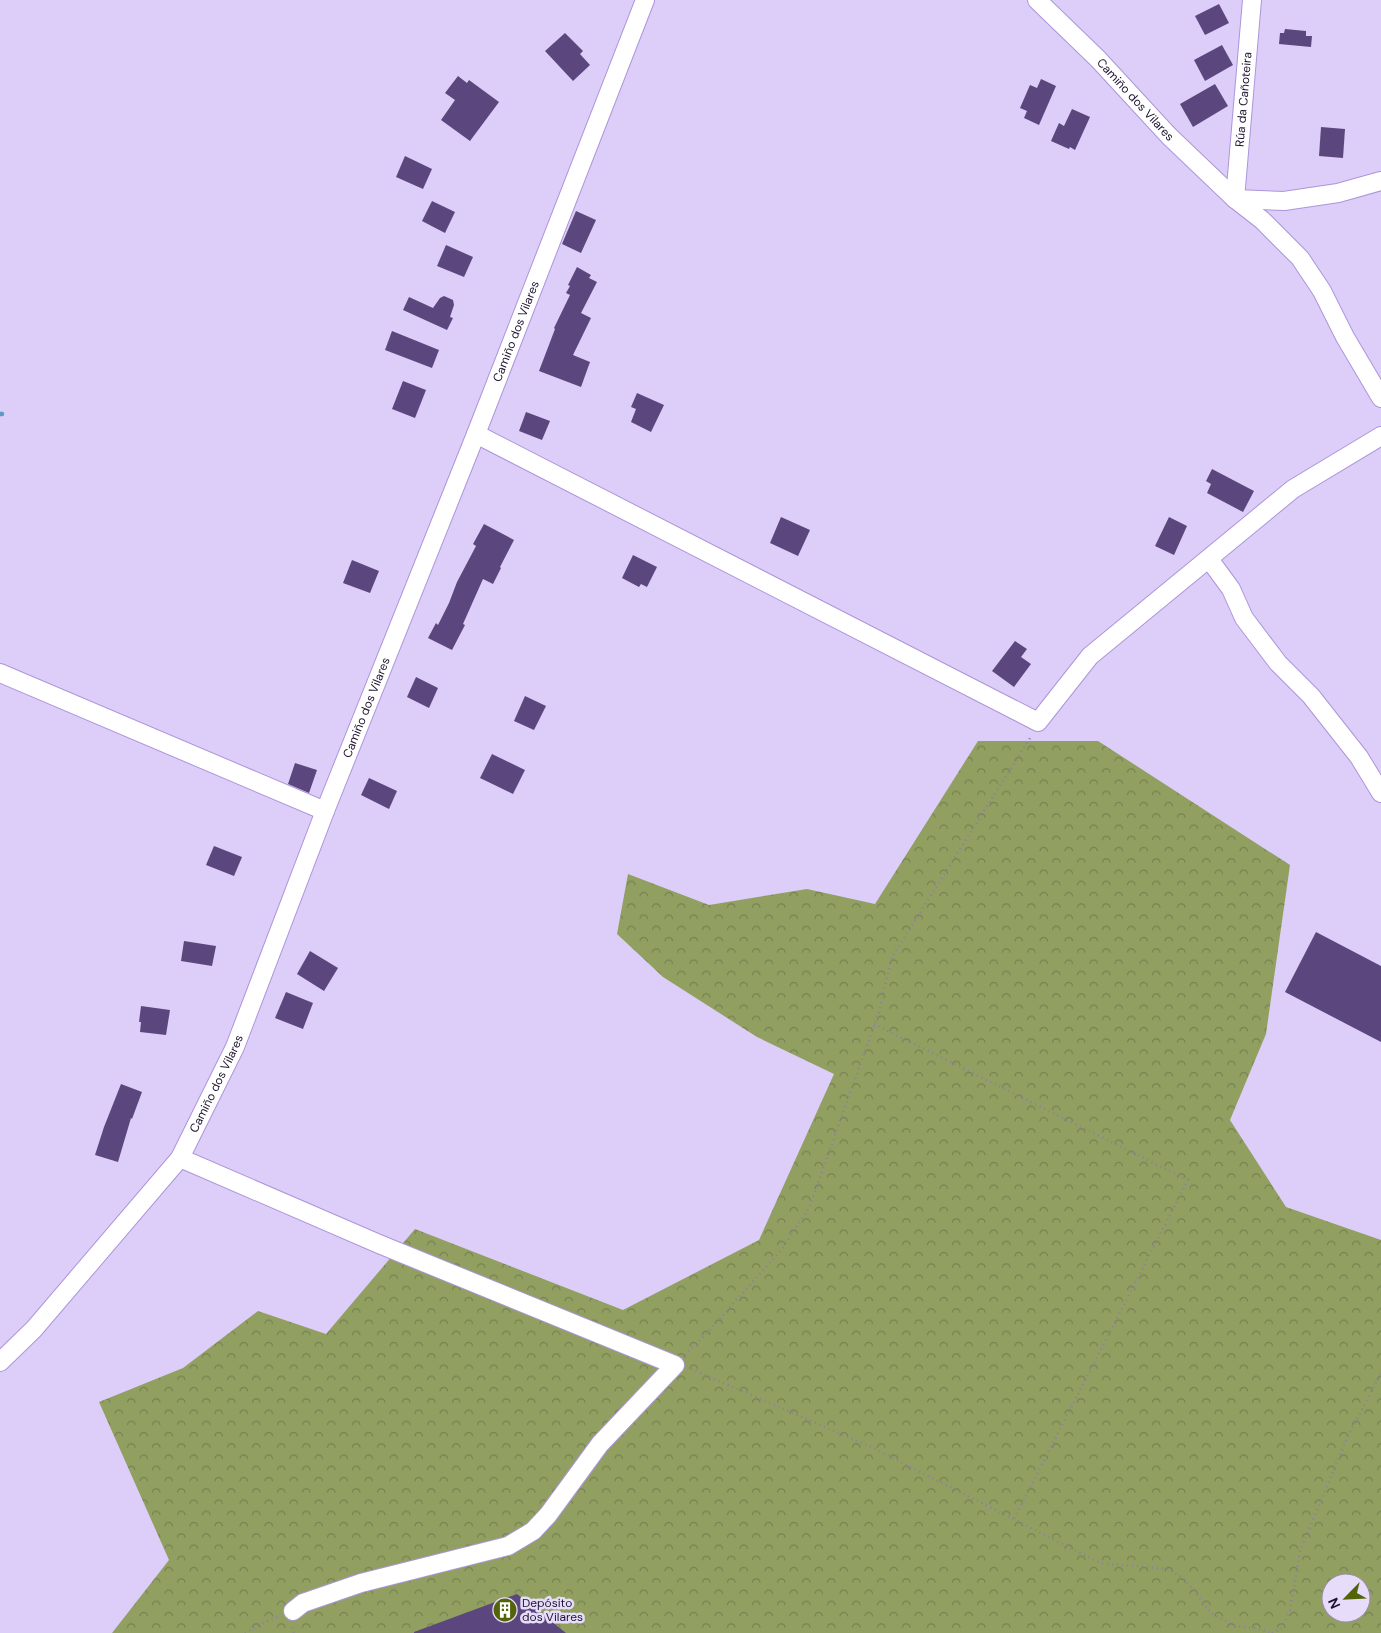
<svg xmlns="http://www.w3.org/2000/svg" width="1381" height="1633" font-family="'DM Sans',sans-serif">
	<defs>
		<pattern id="forest-crowns" width="20" height="18" patternUnits="userSpaceOnUse" patternTransform="scale(1.25)"><rect width="20" height="18" fill="#91a061"/><path d="M2 6a3 3 0 1 1 6 0M12 15a3 3 0 1 1 6 0" fill="none" stroke="#768150"/></pattern>
	</defs>
	<rect width="100%" height="100%" fill="#dccef9"/>
	<path fill="url(#forest-crowns)" fill-rule="evenodd" d="M 978,741 L 1098,741 L 1290,865 L 1266,1034 L 1230,1120 L 1286,1207 L 1381,1240 L 1381,1633 L 112,1633 L 169,1560 L 99,1402 L 183,1368 L 258,1311 L 326,1334 L 415,1229 L 623,1310 L 759,1240 L 834,1074 L 757,1037 L 663,977 L 617,934 L 628,874 L 709,905 L 807,889 L 875,904 ZM 1331,1583 L 1361,1583 L 1361,1613 L 1331,1613 Z"/>
	<g fill="none" stroke-linecap="round" stroke-linejoin="round">
		<path stroke="#5e9bc4" stroke-width="4.5" d="M 0,414 L 2,414"/>
	</g>
	<g fill="#5b477d">
		<path d="M 1219,4 L 1229,23 L 1205,35 L 1195,16 Z"/>
		<path d="M 1285,29 L 1306,31 L 1306,36 L 1312,36 L 1311,47 L 1279,44 L 1280,33 L 1284,33 Z"/>
		<path d="M 565,33 L 583,51 L 580,54 L 590,65 L 573,81 L 545,51 Z"/>
		<path d="M 1222,45 L 1233,65 L 1205,81 L 1194,60 Z"/>
		<path d="M 458,76 L 467,83 L 469,80 L 499,102 L 470,141 L 441,120 L 455,100 L 445,93 Z"/>
		<path d="M 1041,79 L 1056,86 L 1039,125 L 1024,118 L 1027,111 L 1020,108 L 1030,85 L 1037,88 Z"/>
		<path d="M 1215,84 L 1228,106 L 1193,127 L 1180,104 Z"/>
		<path d="M 1072,109 L 1090,117 L 1075,150 L 1070,147 L 1069,149 L 1051,141 L 1059,123 L 1064,126 Z"/>
		<path d="M 1321,127 L 1345,129 L 1343,158 L 1319,156 Z"/>
		<path d="M 405,156 L 432,169 L 423,189 L 396,177 Z"/>
		<path d="M 432,201 L 455,212 L 445,233 L 422,221 Z"/>
		<path d="M 576,211 L 596,220 L 581,253 L 562,244 Z"/>
		<path d="M 446,245 L 473,257 L 464,277 L 437,266 Z"/>
		<path d="M 577,267 L 591,275 L 589,278 L 597,282 L 581,313 L 591,318 L 573,355 L 590,362 L 581,387 L 539,371 L 555,329 L 554,328 L 570,295 L 566,293 L 570,286 L 568,285 Z"/>
		<path d="M 444,296 L 453,300 L 454,305 L 450,317 L 453,318 L 447,330 L 403,310 L 409,297 L 433,308 L 440,298 Z"/>
		<path d="M 392,331 L 439,350 L 432,368 L 385,350 Z"/>
		<path d="M 403,381 L 426,390 L 415,418 L 392,409 Z"/>
		<path d="M 637,393 L 664,405 L 651,432 L 631,422 L 636,409 L 631,407 Z"/>
		<path d="M 526,412 L 550,421 L 542,440 L 519,431 Z"/>
		<path d="M 1212,469 L 1254,491 L 1243,512 L 1207,493 L 1211,484 L 1206,481 Z"/>
		<path d="M 781,517 L 810,530 L 798,556 L 770,543 Z"/>
		<path d="M 1169,517 L 1187,526 L 1174,555 L 1155,546 Z"/>
		<path d="M 484,524 L 514,540 L 500,567 L 501,568 L 493,584 L 483,579 L 463,624 L 465,625 L 452,650 L 428,638 L 436,623 L 438,625 L 449,603 L 457,582 L 476,546 L 473,544 Z"/>
		<path d="M 633,555 L 657,567 L 647,587 L 641,584 L 639,587 L 622,578 Z"/>
		<path d="M 352,560 L 379,571 L 370,593 L 343,583 Z"/>
		<path d="M 1015,641 L 1027,649 L 1021,657 L 1031,664 L 1014,687 L 992,671 Z"/>
		<path d="M 416,677 L 438,688 L 429,708 L 407,697 Z"/>
		<path d="M 525,696 L 546,706 L 534,730 L 514,721 Z"/>
		<path d="M 492,754 L 525,770 L 513,794 L 480,778 Z"/>
		<path d="M 295,763 L 317,770 L 309,793 L 288,784 Z"/>
		<path d="M 369,778 L 397,791 L 389,809 L 361,795 Z"/>
		<path d="M 214,846 L 242,857 L 234,876 L 206,865 Z"/>
		<path d="M 1316,932 L 1381,966 L 1381,1042 L 1285,992 Z"/>
		<path d="M 184,941 L 216,946 L 212,966 L 181,961 Z"/>
		<path d="M 310,951 L 338,968 L 324,991 L 297,974 Z"/>
		<path d="M 286,992 L 313,1003 L 303,1029 L 275,1018 Z"/>
		<path d="M 141,1006 L 170,1010 L 166,1035 L 140,1032 L 141,1022 L 139,1022 Z"/>
		<path d="M 121,1084 L 142,1092 L 132,1119 L 131,1118 L 118,1162 L 95,1155 L 104,1127 Z"/>
		<path d="M 517,1594 L 566,1633 L 414,1633 L 414,1632 Z"/>
	</g>
	<g fill="none" stroke-linecap="round" stroke-linejoin="round">
		<defs>
			<g id="minor">
				<path id="s1" d="M 1037,0 L 1098,59 L 1169,136 L 1235,199 L 1262,220 L 1300,258 L 1322,291 L 1345,337 L 1381,398"/>
				<path id="s2" d="M 1235,199 L 1252,0"/>
				<path d="M 1235,199 L 1284,201 L 1338,193 L 1381,181"/>
				<path d="M 476,434 L 1038,722 L 1090,656 L 1293,489 L 1381,436"/>
				<path d="M 1209,559 L 1231,589 L 1244,618 L 1278,663 L 1311,696 L 1359,757 L 1381,793"/>
				<path d="M 0,673 L 325,811"/>
				<path d="M 180,1158 L 379,1244 L 675,1365 L 600,1444 L 548,1515 L 533,1531 L 508,1546 L 361,1583 L 303,1603 L 293,1611"/>
				<path id="s3" d="M 0,1362 L 34,1329 L 180,1158 L 235,1047 L 325,811 L 476,434 L 645,0"/>
			</g>
		</defs>
		<use href="#minor" stroke="#ad95da" stroke-width="20"/>
		<g stroke="#8b7fa3" stroke-width="2.5" stroke-dasharray="1 4" stroke-linecap="butt">
			<path d="M 874,1024 L 1188,1180 L 1014,1519"/>
			<path d="M 685,1355 L 708,1332 L 781,1250 L 809,1208 L 879,1012 L 892,957 L 1032,735"/>
			<path d="M 691,1369 L 869,1446 L 1100,1563 L 1169,1569 L 1185,1580 L 1211,1613 L 1235,1626 L 1255,1628 L 1269,1633"/>
			<path d="M 292,1627 L 294,1633"/>
			<path d="M 245,1633 L 267,1621 L 278,1617"/>
			<path d="M 1272,1633 L 1282,1628 L 1290,1611 L 1300,1551 L 1347,1438 L 1381,1373"/>
		</g>
		<use href="#minor" stroke="#fff" stroke-width="18"/>
	</g>
	<defs>
		<symbol id="building-disc" viewBox="-11 -11 22 22"><circle r="9.5" fill="#536308" stroke="#e7ddfb"/><path d="M-4-6H4V6H1V3H-1V6H-4ZM-2.5-4.3h1.7v1.8h-1.7ZM.8-4.3h1.7v1.8H.8ZM-2.5-1h1.7V.8h-1.7ZM.8-1h1.7V.8H.8Z" fill="#fff"/></symbol>
	</defs>
	<g fill-rule="evenodd">
		<use href="#building-disc" x="491" y="1596" width="28" height="28"/>
	</g>
	<g text-anchor="middle" dominant-baseline="central" stroke-width="5" stroke-linejoin="round" paint-order="stroke">
		<g font-size="12" fill="#1e142e" stroke="#e7ddfb">
			<text stroke="none"><textPath href="#s2" startOffset="100">Rúa da Cañoteira</textPath></text>
			<text stroke="none"><textPath href="#s1" startOffset="140">Camiño dos Vilares</textPath></text>
			<text stroke="none"><textPath href="#s3" startOffset="1165">Camiño dos Vilares</textPath></text>
			<text stroke="none"><textPath href="#s3" startOffset="760">Camiño dos Vilares</textPath></text>
			<text stroke="none"><textPath href="#s3" startOffset="355">Camiño dos Vilares</textPath></text>
		</g>
		<g font-size="12" fill="#1e142e" stroke="#e7ddfb" text-anchor="start">
			<text x="522" y="1603">Depósito<tspan x="522" dy="14">dos Vilares</tspan></text>
		</g>
	</g>
	<g transform="translate(1346 1598) rotate(246)"><circle r="24" fill="#e7ddfb" stroke="#978da9"/>
	<path d="M0-4L9 19L0 12L-9 19Z" fill="#536308"/>
	<text y="-8" font-size="14" font-weight="bold" text-anchor="middle" fill="#1e142e">N</text>
	</g>
</svg>
